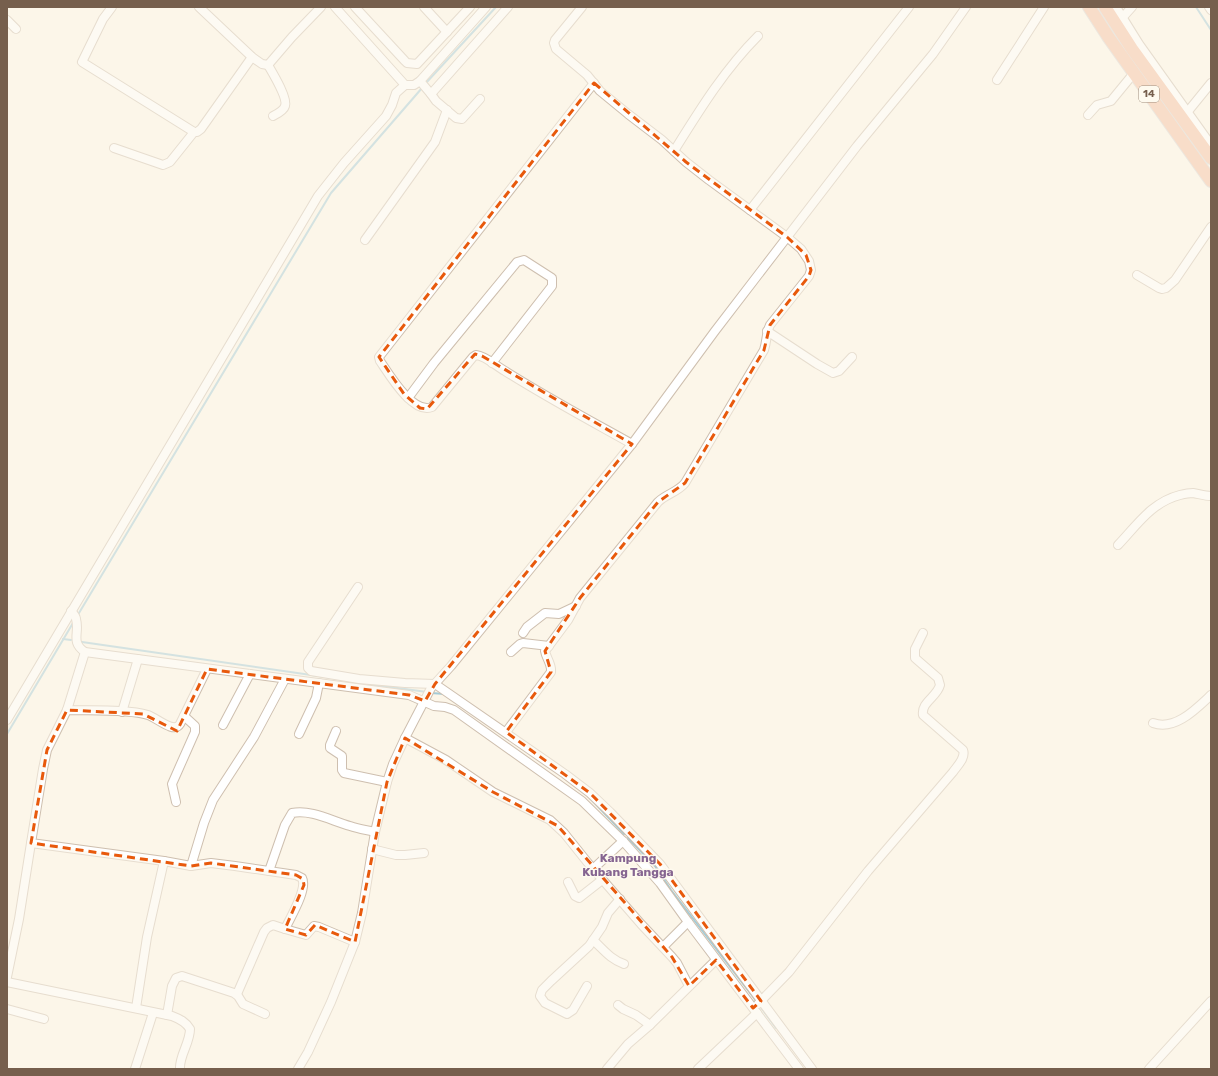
<svg xmlns="http://www.w3.org/2000/svg" width="1218" height="1076" font-family="Rubik,sans-serif">
	<rect width="100%" height="100%" fill="#fcf6e9"/>
	<g fill="none" stroke-linecap="round" stroke-linejoin="round">
		<g stroke="#a4cbd7" stroke-width="2">
			<path d="M 1196,7 L 1211,30"/>
			<path d="M 425,84 L 496,7"/>
			<path d="M 79,613 L 331,193 L 422,88"/>
			<path d="M 63,639 L 71,640"/>
			<path d="M 82,642 L 332,678"/>
			<path d="M 368,684 L 427,692"/>
			<path d="M 431,693 L 445,694"/>
			<path d="M 7,734 L 73,623"/>
			<path d="M 590,798 L 624,834"/>
			<path d="M 628,838 L 655,866 L 671,890 L 757,1002"/>
			<path d="M 760,1006 L 776,1028"/>
		</g>
		<defs>
			<g id="minor">
				<path d="M 112,7 L 103,19 L 82,62 L 194,132 L 197,132 L 201,129 L 252,57"/>
				<path d="M 199,7 L 252,57 L 262,64 L 268,65"/>
				<path d="M 335,7 L 405,85"/>
				<path d="M 355,7 L 405,61 L 407,63 L 417,64 L 470,7"/>
				<path d="M 424,7 L 447,32"/>
				<path d="M 1116,7 L 1139,44 L 1211,145"/>
				<path d="M 1209,7 L 1211,10"/>
				<path d="M 1123,17 L 1132,7"/>
				<path d="M 7,20 L 16,29"/>
				<path d="M 268,65 L 292,37 L 321,7"/>
				<path d="M 268,65 C 272,72 288,98 285,106 C 284,110 277,114 273,116"/>
				<path d="M 997,80 L 1044,7"/>
				<path d="M 420,81 L 431,94 L 508,7"/>
				<path d="M 594,83 L 379,357 L 380,361 C 389,374 413,415 432,407 L 473,357 L 476,355 C 486,356 496,366 505,371 C 546,397 589,420 632,444"/>
				<path d="M 431,94 L 436,101 L 456,118 L 462,119 L 480,99"/>
				<path d="M 1088,115 L 1097,105 L 1111,101 L 1134,73"/>
				<path d="M 1185,115 L 1211,83"/>
				<path d="M 114,148 L 163,165 L 170,162 L 194,132"/>
				<path d="M 674,151 C 699,111 724,70 758,36"/>
				<path d="M 750,210 L 909,7"/>
				<path d="M 365,240 L 435,142 L 447,110"/>
				<path d="M 1137,275 L 1159,288 L 1162,289 L 1166,288 L 1175,280 L 1211,227"/>
				<path d="M 767,331 L 817,364 L 833,373 L 839,371 L 852,357"/>
				<path d="M 408,398 L 434,363 L 517,262 L 524,260 L 552,278 L 552,286 L 492,363"/>
				<path d="M 1118,545 C 1137,525 1152,502 1180,495 C 1184,494 1189,493 1193,493 C 1199,494 1205,496 1211,496"/>
				<path d="M 358,587 L 308,662 L 308,668 L 311,671 L 359,679 L 405,683 L 435,684 L 565,774 L 590,793 L 610,812 L 660,864 L 812,1069"/>
				<path d="M 71,611 C 73,613 76,616 76,619 C 80,633 70,642 85,652 L 409,695 L 434,706 L 445,707 L 454,710 L 582,801 L 623,841 L 660,883 L 688,922 L 799,1069"/>
				<path d="M 523,633 L 527,627 L 545,613 L 559,614 L 576,606"/>
				<path d="M 85,652 L 67,710 L 47,750 L 43,769 L 31,843 L 164,861"/>
				<path d="M 511,652 L 520,644 L 523,643 L 549,646"/>
				<path d="M 67,710 C 90,711 127,709 148,715 C 157,718 174,734 180,724 L 207,669"/>
				<path d="M 122,712 L 138,659"/>
				<path d="M 7,720 L 318,196 L 344,163 L 386,116 L 392,105 L 396,93 L 405,85 L 414,85 L 420,81 L 486,7"/>
				<path d="M 1153,723 C 1175,731 1196,709 1211,695"/>
				<path d="M 223,725 L 250,674"/>
				<path d="M 336,731 L 330,745 L 330,748 L 342,756 L 342,770 L 344,773 L 387,782"/>
				<path d="M 506,732 L 551,672 C 552,664 546,658 545,651 L 568,620 L 580,598 L 658,502 C 666,494 678,492 685,483 L 764,350 C 767,341 766,333 770,325 L 809,276 L 811,270 L 809,261 L 801,249 L 787,237 L 709,180 L 686,162 L 662,140 L 628,114 L 600,91 L 587,75 L 556,49 L 554,43 L 555,40 L 582,7"/>
				<path d="M 299,734 L 316,698 L 319,683"/>
				<path d="M 405,738 L 446,760 L 493,792 L 550,820 L 564,833 L 588,863 L 641,924 L 672,957 L 677,963 L 689,986"/>
				<path d="M 176,802 L 172,784 L 195,732 L 195,726 L 184,716"/>
				<path d="M 372,849 L 396,855 L 405,855 L 424,853"/>
				<path d="M 191,866 L 204,823 L 213,800 L 254,737 L 285,679"/>
				<path d="M 593,869 L 623,841"/>
				<path d="M 269,871 L 285,825 L 292,813 C 311,809 332,821 350,826 C 359,829 367,830 375,832"/>
				<path d="M 568,882 L 575,896 L 579,898 L 602,880"/>
				<path d="M 593,940 C 604,950 610,959 624,964"/>
				<path d="M 663,947 L 688,922"/>
				<path d="M 7,977 L 19,919 L 31,843"/>
				<path d="M 7,982 L 172,1016 C 180,1019 186,1022 190,1029 C 190,1043 179,1056 180,1069"/>
				<path d="M 587,986 L 573,1010 L 567,1014 L 545,1003 L 540,996 L 542,990 L 551,981 L 589,946 L 602,927 L 608,913 L 620,899"/>
				<path d="M 237,994 L 264,932 L 267,928 L 273,925 L 285,929"/>
				<path d="M 758,1004 L 789,972 L 868,871 L 953,772 C 957,766 966,758 963,750 L 923,715 C 921,702 937,697 940,685 L 938,678 L 915,658 L 915,649 L 923,633"/>
				<path d="M 618,1005 L 623,1009 L 636,1015 L 650,1025"/>
				<path d="M 136,1008 L 147,937 L 164,861 L 191,866 L 211,863 L 235,866 L 296,875 L 302,878 C 308,889 290,918 285,929 L 306,935 L 314,926 L 319,927 L 355,942"/>
				<path d="M 7,1009 L 44,1019"/>
				<path d="M 167,1015 L 172,986 L 176,978 L 182,976 L 234,993 L 238,996 L 243,1004 L 265,1014"/>
				<path d="M 135,1069 L 153,1013"/>
				<path d="M 298,1069 L 308,1052 L 331,1002 L 355,942 L 362,913 L 375,832 L 387,782 L 393,764 L 405,738 L 431,688 L 451,666 L 632,444 L 715,331 L 857,146 L 933,54 L 966,7"/>
				<path d="M 607,1069 L 628,1044 L 650,1025 L 716,960"/>
				<path d="M 698,1069 L 757,1013"/>
				<path d="M 1149,1069 L 1211,1001"/>
			</g>
			<g id="highway">
				<path d="M 1089,7 L 1109,38 L 1211,181"/>
				<path d="M 1105,7 L 1132,49 L 1211,158"/>
			</g>
		</defs>
		<use href="#minor" stroke="#cebfaf" stroke-width="10"/>
		<use href="#highway" stroke="#dbd5d1" stroke-width="14"/>
		<use href="#minor" stroke="#fff" stroke-width="8"/>
		<use href="#highway" stroke="#f3bea2" stroke-width="12"/>
	</g>
	<path d="M0 0H1218V1076H0ZM 594,83 L 686,162 L 787,237 L 806,255 L 811,270 L 809,276 L 770,325 L 764,350 L 685,483 L 658,502 L 580,598 L 545,651 L 551,672 L 506,732 L 590,793 L 660,864 L 761,1001 L 753,1008 L 716,960 L 689,986 L 672,957 L 558,826 L 493,792 L 405,738 L 387,782 L 355,942 L 315,925 L 306,935 L 285,929 L 304,885 L 303,879 L 296,875 L 211,863 L 191,866 L 31,843 L 47,750 L 67,710 L 143,714 L 177,731 L 207,669 L 409,695 L 425,701 L 435,684 L 632,444 L 482,356 L 475,354 L 427,409 L 420,408 L 404,394 L 379,357 Z" fill="#fcf6e9" fill-opacity=".55" fill-rule="evenodd"/>
	<path fill="none" stroke="#e8590c" stroke-width="3" stroke-dasharray="8 5" stroke-linejoin="round" d="M 594,83 L 686,162 L 787,237 L 806,255 L 811,270 L 809,276 L 770,325 L 764,350 L 685,483 L 658,502 L 580,598 L 545,651 L 551,672 L 506,732 L 590,793 L 660,864 L 761,1001 L 753,1008 L 716,960 L 689,986 L 672,957 L 558,826 L 493,792 L 405,738 L 387,782 L 355,942 L 315,925 L 306,935 L 285,929 L 304,885 L 303,879 L 296,875 L 211,863 L 191,866 L 31,843 L 47,750 L 67,710 L 143,714 L 177,731 L 207,669 L 409,695 L 425,701 L 435,684 L 632,444 L 482,356 L 475,354 L 427,409 L 420,408 L 404,394 L 379,357 Z"/>
	<g text-anchor="middle" dominant-baseline="central" stroke-width="3" stroke-linejoin="round" paint-order="stroke">
		<rect fill="#fefaef" stroke="#9f8e7e" stroke-width="1" x="1139" y="86" width="20" height="16" rx="3"/>
		<g font-size="10" font-weight="bold" fill="#765f4d">
			<text x="1149" y="94">14</text>
		</g>
		<g font-size="12" font-weight="bold" fill="#866591" stroke="#fefaef">
			<text x="628" y="858">Kampung<tspan x="628" dy="14">Kubang Tangga</tspan></text>
		</g>
	</g>
	<rect width="1218" height="1076" fill="none" stroke="#765f4d" stroke-width="16"/>
</svg>
